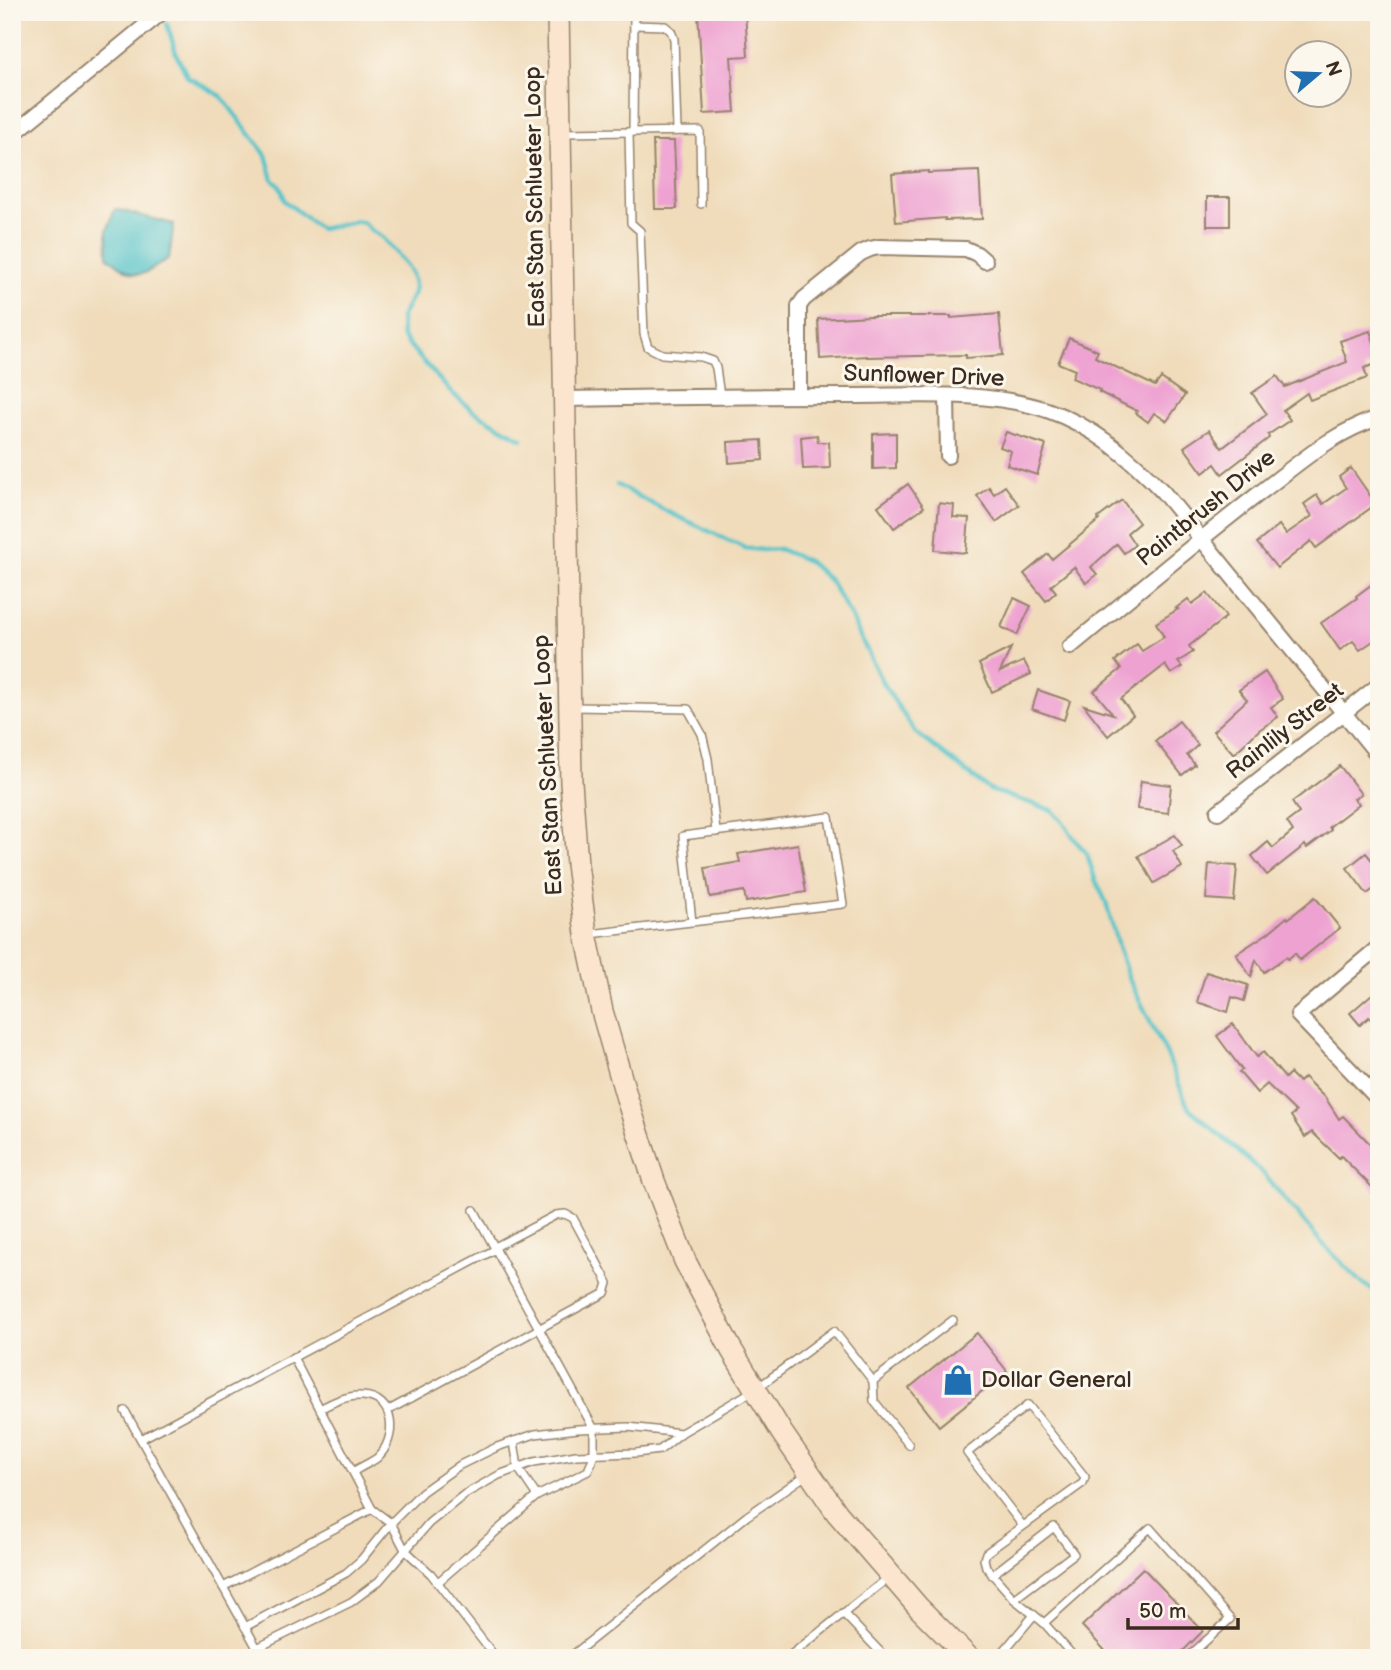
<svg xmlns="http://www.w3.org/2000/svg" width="1391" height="1670" font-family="'Balsamiq Sans',sans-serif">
	<rect width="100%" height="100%" fill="#fbf7ec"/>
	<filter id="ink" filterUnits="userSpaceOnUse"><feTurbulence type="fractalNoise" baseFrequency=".0143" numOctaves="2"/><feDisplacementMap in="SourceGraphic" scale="14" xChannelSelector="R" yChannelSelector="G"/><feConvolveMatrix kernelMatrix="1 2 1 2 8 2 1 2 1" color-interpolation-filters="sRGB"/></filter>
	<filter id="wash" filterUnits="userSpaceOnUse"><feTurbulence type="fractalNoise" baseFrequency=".00686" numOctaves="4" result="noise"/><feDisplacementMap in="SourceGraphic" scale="28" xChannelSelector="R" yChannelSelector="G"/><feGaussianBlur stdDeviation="1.57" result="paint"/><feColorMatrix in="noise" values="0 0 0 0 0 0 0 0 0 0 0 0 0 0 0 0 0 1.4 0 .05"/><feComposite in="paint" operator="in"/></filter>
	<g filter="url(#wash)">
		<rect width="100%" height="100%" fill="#f0dcbb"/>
		<path fill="#55c3c9" stroke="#487674" stroke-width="2" d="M 115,209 L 174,224 L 169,258 C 137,279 139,281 108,257 L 107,231 Z"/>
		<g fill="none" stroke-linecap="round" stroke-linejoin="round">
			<g stroke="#55c3c9" stroke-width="4.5">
				<path d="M 167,24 L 177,56 L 188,77 L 221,96 L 266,155 L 273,180 L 280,186 L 285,201 L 320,229 L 357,221 L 364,223 L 371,230 L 383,238 L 404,262 L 412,274 L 415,290 L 401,318 L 402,336 L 421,359 L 451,392 L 473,411 L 522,439"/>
				<path d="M 617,485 L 668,512 L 745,548 L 762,550 L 779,549 L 808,561 L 830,581 L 849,613 L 882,682 L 915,732 L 990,790 L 1052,810 L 1063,822 L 1076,841 L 1087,854 L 1095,879 L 1106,902 L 1118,947 L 1129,979 L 1168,1057 L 1188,1107 L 1262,1172 L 1320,1241 L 1362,1283 L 1379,1294"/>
			</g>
		</g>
		<g id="blocks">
			<g fill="#eea2d1">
				<path d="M 698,12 L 745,12 L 748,56 L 731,57 L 735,112 L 704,114 Z"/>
				<path d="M 653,141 L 674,141 L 677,209 L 655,209 Z"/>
				<path d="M 928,171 L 928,173 L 979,171 L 982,219 L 945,220 L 945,218 L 896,222 L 892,174 Z"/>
				<rect x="1207" y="197" width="23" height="29"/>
				<path d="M 999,314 L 1003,355 L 966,358 L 966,355 L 867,357 L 867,356 L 820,359 L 818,319 L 871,316 L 951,316 L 951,318 Z"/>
				<path d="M 1370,331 L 1379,357 L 1379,363 L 1364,368 L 1367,378 L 1310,400 L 1307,393 L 1283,410 L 1290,420 L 1268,435 L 1269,438 L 1222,474 L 1215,464 L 1203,473 L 1184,447 L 1209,430 L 1222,448 L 1267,414 L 1252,393 L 1277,376 L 1285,387 L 1347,362 L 1340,341 Z"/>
				<path d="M 1069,338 L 1098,351 L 1095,357 L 1155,386 L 1161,378 L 1185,395 L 1167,421 L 1154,413 L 1148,422 L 1136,413 L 1137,411 L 1099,392 L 1100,390 L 1072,378 L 1075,370 L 1058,363 Z"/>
				<path d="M 1006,432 L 1046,445 L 1037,475 L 1007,465 L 1011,451 L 1000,447 Z"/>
				<path d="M 896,433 L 896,468 L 873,469 L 873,434 Z"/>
				<path d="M 817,435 L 818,442 L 829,442 L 830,468 L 803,469 L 801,437 Z"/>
				<path d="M 762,440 L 763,460 L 729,463 L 728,442 Z"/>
				<path d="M 1351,468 L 1376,504 L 1316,548 L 1311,541 L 1277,568 L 1257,543 L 1279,525 L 1286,534 L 1312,516 L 1304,504 L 1317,495 L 1323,504 L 1346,488 L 1339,477 Z"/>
				<path d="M 908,484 L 924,507 L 894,528 L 878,506 Z"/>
				<path d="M 1005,486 L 1019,505 L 996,522 L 977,496 L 989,487 L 994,494 Z"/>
				<path d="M 1122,500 L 1139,523 L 1127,533 L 1135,545 L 1124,553 L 1117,544 L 1091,567 L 1097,574 L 1086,583 L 1074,567 L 1051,586 L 1056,592 L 1046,601 L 1024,574 L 1048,554 L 1052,559 L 1099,520 L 1098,518 Z"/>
				<path d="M 939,503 L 954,505 L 953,517 L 969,518 L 966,553 L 935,550 Z"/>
				<path d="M 1379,579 L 1379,637 L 1360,650 L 1353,641 L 1340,650 L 1321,623 L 1357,598 L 1356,596 Z"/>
				<path d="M 1207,593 L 1226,617 L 1189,646 L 1193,652 L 1178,662 L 1182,667 L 1171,674 L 1165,665 L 1121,699 L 1133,715 L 1108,736 L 1084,705 L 1113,714 L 1094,691 L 1121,669 L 1115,661 L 1137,644 L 1142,651 L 1164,637 L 1156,623 L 1178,609 L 1176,608 L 1188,599 L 1192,604 Z"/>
				<path d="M 1014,598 L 1031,606 L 1017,635 L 1001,627 Z"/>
				<path d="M 1011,648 L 1000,672 L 1024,661 L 1031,674 L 992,692 L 979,664 Z"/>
				<path d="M 1265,672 L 1283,699 L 1271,707 L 1278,717 L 1259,730 L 1234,754 L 1213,731 L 1247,700 L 1239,690 Z"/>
				<path d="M 1038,690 L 1070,701 L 1064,720 L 1032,709 Z"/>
				<path d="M 1179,721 L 1198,745 L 1187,755 L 1195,765 L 1182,775 L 1155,741 Z"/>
				<path d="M 1340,766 L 1361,794 L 1354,799 L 1359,804 L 1329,827 L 1331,830 L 1307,848 L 1305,845 L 1267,875 L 1252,856 L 1268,842 L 1273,848 L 1293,831 L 1287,822 L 1299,813 L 1292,802 Z"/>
				<path d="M 1141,781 L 1171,785 L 1168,813 L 1137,809 Z"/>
				<path d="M 1175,835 L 1182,846 L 1173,851 L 1182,867 L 1154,883 L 1138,856 Z"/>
				<path d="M 798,844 L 806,892 L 746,902 L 744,891 L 710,897 L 705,868 L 740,862 L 738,854 Z"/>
				<path d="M 1366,853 L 1379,869 L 1379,885 L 1367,894 L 1347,868 Z"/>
				<path d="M 1209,864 L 1237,866 L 1234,901 L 1206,899 Z"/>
				<path d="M 1315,897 L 1340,928 L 1300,960 L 1295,953 L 1288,959 L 1286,957 L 1264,972 L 1256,960 L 1251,977 L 1236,954 L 1268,933 L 1287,917 L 1288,919 Z"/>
				<path d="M 1206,972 L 1248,985 L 1244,1001 L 1232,997 L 1228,1012 L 1197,1002 Z"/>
				<path d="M 1379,988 L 1379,1029 L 1369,1017 L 1360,1025 L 1350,1013 Z"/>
				<path d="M 1233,1024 L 1257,1057 L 1263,1052 L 1285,1078 L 1290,1073 L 1299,1082 L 1304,1077 L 1322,1095 L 1323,1094 L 1339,1119 L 1343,1116 L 1379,1153 L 1379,1194 L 1341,1156 L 1339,1158 L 1312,1132 L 1305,1137 L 1291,1116 L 1296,1112 L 1267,1084 L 1257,1093 L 1239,1072 L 1242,1070 L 1217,1036 Z"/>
				<path d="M 977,1333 L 1007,1371 L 939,1426 L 909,1388 Z"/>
				<path d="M 1143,1568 L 1203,1631 L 1176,1658 L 1112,1658 L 1082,1626 Z"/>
			</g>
		</g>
	</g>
	<g filter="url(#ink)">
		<use href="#blocks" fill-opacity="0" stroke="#96836c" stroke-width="2"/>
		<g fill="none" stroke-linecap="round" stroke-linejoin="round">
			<defs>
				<g id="lane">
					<path d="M 634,25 L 665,26 L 671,31 L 674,39 L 677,131"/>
					<path d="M 629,132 L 631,223 L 640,231 L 644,334 L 648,347 L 662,354 L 701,357 L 713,361 L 716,368 L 720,396"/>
					<path d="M 633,132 L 634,12"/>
					<path d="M 564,133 L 700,131 L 701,204"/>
					<path d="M 573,707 L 688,709 L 702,734 L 708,759 L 716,832"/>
					<path d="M 590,934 L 843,904 L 829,817 L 683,836 L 692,922"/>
					<path d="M 474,1210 L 594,1429 L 594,1455 L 588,1471 L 537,1496 L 518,1468 L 514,1441"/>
					<path d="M 873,1381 L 874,1401 L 909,1445"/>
					<path d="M 320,1409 C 333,1402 347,1395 362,1396 C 396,1397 398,1439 377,1458 C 370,1463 360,1467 353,1472"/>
					<path d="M 389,1410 L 605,1293 L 608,1283 L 573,1218 L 565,1214 L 556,1215 L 495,1247"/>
					<path d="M 125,1411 L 257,1648 L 351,1602 L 379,1581 L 429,1523 L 465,1494 L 499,1475 L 534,1462 L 576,1455 L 636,1453 L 660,1450 L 681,1433 L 756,1389 L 834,1331 L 873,1381 L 953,1320"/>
					<path d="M 141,1439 L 496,1249"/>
					<path d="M 372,1509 L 391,1523 L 405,1550 L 431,1574 L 496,1658"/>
					<path d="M 1023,1526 L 967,1453 L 1028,1405 L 1085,1477 L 1083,1483 L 986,1553 L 984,1559 L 986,1567 L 1014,1599 L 1044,1623 L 1075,1658"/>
					<path d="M 992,1575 L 1054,1527 L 1074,1554 L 1014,1599"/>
					<path d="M 437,1583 L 538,1495"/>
					<path d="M 223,1587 L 372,1509 L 293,1357"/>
					<path d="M 843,1613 L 886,1658"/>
					<path d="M 1044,1623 L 1150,1528 L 1230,1619 L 1187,1658"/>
					<path d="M 245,1627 L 346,1573 L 361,1560 L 391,1523 L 422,1492 L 460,1465 L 497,1447 L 535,1434 L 578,1429 L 628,1427 L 681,1433"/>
					<path d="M 569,1658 L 747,1516 L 809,1473"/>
					<path d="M 787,1658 L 888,1578"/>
					<path d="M 998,1658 L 1034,1615"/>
				</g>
				<g id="street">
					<path d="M 12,135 L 162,12"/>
					<path d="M 799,396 L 799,306 L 804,299 L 861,253 L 870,249 L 879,247 L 966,249 L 977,254 L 985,261"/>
					<path d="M 947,396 L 948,456"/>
					<path d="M 566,399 C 661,397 757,396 852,396 C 916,396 985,390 1047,410 C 1093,426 1130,457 1163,492 L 1379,756"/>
					<path d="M 1070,647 C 1133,595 1196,542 1261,492 C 1298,464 1334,431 1379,418"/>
					<path d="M 1218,812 L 1379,685"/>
					<path d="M 1379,947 L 1298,1015 L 1379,1100"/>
				</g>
				<path id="secondary" d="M 558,12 L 571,782 L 577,864 L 586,934 L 602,1011 L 628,1102 L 654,1181 L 685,1261 L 731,1349 L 782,1433 L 837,1513 L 919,1608 L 969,1658"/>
			</defs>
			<use href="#lane" stroke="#96836c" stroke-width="10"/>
			<use href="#street" stroke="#96836c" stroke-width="18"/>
			<use href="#secondary" stroke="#96836c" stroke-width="24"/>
			<use href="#lane" stroke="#fff" stroke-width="7"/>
			<use href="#street" stroke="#fff" stroke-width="14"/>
			<use href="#secondary" stroke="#fbe5cf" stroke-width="21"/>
		</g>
	</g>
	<defs>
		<symbol id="shop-bare" viewBox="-9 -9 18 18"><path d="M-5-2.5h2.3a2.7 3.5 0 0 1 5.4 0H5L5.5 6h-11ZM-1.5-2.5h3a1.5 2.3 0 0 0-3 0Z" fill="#1f6fb2" stroke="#fbf7ec" stroke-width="2.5" paint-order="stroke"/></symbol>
	</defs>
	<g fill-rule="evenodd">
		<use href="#shop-bare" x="936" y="1358" width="44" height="44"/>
	</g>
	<g text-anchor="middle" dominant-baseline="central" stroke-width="6" stroke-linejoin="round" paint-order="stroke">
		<g font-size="23" fill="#3b2a1e" stroke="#fbf7ec">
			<text transform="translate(535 197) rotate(-91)">East Stan Schlueter Loop</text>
			<text transform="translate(924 376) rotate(2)">Sunflower Drive</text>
			<text transform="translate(1206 508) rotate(-39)">Paintbrush Drive</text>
			<text transform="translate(1285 731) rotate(-38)">Rainlily Street</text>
			<text transform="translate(548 765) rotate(-93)">East Stan Schlueter Loop</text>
		</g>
		<g font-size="23" fill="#3b2a1e" stroke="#fbf7ec" text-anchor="start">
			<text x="981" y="1380">Dollar General</text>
		</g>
	</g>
	<rect width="1391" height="1670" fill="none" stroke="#fbf7ec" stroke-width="42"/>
	<g transform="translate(1318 74) rotate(71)"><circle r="33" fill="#fbf7ec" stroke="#aea59a" stroke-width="2"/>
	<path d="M0-5L12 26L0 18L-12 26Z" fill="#1f6fb2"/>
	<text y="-10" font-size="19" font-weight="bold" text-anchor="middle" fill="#3b2a1e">N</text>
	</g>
	<path d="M1128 1618v10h110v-10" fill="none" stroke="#3b2a1e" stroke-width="3.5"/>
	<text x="1139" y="1618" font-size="21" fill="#3b2a1e" stroke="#fbf7ec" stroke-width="5" paint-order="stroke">50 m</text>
</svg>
